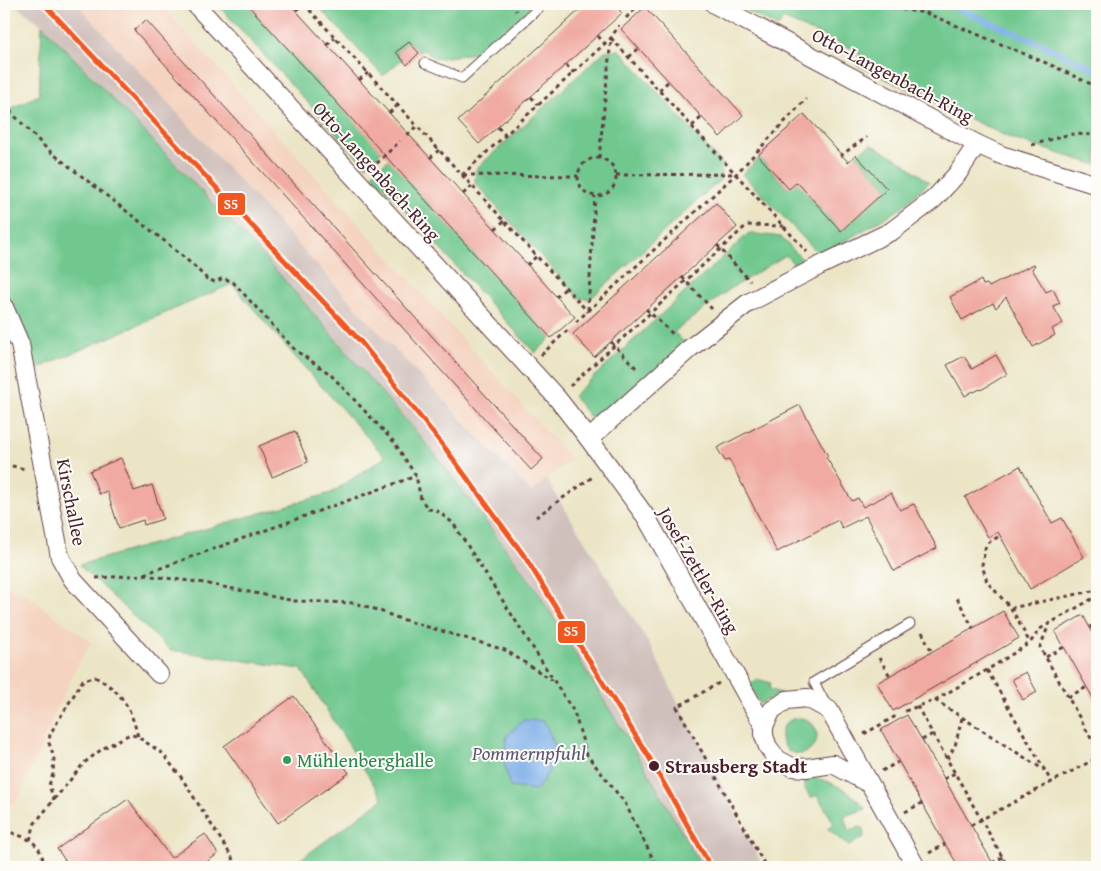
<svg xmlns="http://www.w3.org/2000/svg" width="1101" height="871" font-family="'Gentium Book Plus',serif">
	<rect width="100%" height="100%" fill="#fdfcf7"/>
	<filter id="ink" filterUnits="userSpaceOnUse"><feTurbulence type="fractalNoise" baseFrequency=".02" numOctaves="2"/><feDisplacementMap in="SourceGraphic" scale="10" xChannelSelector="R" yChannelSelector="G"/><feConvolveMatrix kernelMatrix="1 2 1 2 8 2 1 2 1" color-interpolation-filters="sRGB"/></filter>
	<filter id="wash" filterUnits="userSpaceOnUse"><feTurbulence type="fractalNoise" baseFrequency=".0096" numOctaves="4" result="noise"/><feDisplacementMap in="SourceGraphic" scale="20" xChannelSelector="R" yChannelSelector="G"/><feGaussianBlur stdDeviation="1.12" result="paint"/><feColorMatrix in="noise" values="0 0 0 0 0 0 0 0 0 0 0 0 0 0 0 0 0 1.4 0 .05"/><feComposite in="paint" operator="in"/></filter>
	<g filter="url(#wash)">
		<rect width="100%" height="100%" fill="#ebe5c6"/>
		<g fill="#f4d3c0">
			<path d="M 77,4 L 160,4 L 571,459 L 546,479 L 532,493 L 386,340 Z"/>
			<path d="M 4,586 L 26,595 L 91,642 L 74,672 L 15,805 L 4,801 Z"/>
		</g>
		<path fill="#d0c0bc" d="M 14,4 L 77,4 L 386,340 L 532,493 L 546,479 L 651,647 L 681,709 L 714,769 L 763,867 L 701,867 L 649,774 L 535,586 L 434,453 L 266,259 L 42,25 Z"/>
		<g fill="#6fc88f" stroke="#5c745d">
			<path d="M 217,4 L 247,4 L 382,151 L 366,166 Z"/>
			<path d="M 316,4 L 534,4 L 481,52 L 435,59 L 427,52 L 422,50 L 419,53 L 409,42 L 396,52 L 402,59 L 383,76 Z"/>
			<path d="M 734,4 L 1087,4 L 1097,12 L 1097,165 L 1012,139 L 857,65 L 860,52 L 783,19 L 778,27 Z"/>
			<path d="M 42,25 L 266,259 L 434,453 L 534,586 L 649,774 L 701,867 L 290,867 L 383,799 L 301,669 L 170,650 L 79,565 L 331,493 L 385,457 L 297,359 L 232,284 L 32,371 L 19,325 L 4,291 L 4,112 L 39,95 Z"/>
			<path d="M 620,50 L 721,163 L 721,179 L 590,299 L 579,298 L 475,183 L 476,169 L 605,51 Z"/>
			<path d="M 871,144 L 903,162 L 929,182 L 900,209 L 826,252 L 817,252 L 742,174 L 760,158 L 788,189 L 798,181 L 810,197 L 841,230 L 887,189 L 856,155 Z"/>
			<path d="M 389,159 L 551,338 L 535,353 L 372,174 Z"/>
			<path d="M 749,233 L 781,237 L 802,259 L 800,266 L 796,267 L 786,255 L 730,289 L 674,332 L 686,344 L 597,417 L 590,417 L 573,396 Z"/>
			<path d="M 757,679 L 771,683 L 769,689 L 781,693 L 760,704 L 750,685 Z"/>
			<circle cx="799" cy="736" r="18"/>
			<path d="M 813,777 C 835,783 851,791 866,809 L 844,816 L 848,830 L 861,827 L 863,829 L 864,837 L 849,846 L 828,829 L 834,823 L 817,795 L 811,798 L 804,787 L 805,782 Z"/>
		</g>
		<path fill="#7caee8" stroke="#63668a" d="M 524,720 L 544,721 L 557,750 L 548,773 L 537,790 L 510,787 L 503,758 L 507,735 Z"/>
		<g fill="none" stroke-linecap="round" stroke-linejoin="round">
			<path stroke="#7caee8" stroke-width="6" d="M 947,4 L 1041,44 L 1097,70"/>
		</g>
		<g id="blocks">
			<g fill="#f0aaa1">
				<path d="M 247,4 L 290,4 L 575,317 L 551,338 Z"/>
				<path d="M 586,4 L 613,4 L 622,13 L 479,144 L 458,121 Z"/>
				<path d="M 645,7 L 743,115 L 720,137 L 621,29 Z"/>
				<path d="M 146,20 L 543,459 L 531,470 L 134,30 Z"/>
				<path d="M 409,42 L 419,53 L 407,65 L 396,52 Z"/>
				<path d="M 804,114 L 848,162 L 856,155 L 887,189 L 841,231 L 797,182 L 789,189 L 758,155 Z"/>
				<path d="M 716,203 L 737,227 L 594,357 L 573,334 Z"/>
				<path d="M 1034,264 L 1035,265 L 1032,269 L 1046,292 L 1053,289 L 1060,303 L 1053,306 L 1063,323 L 1052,329 L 1055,335 L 1033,347 L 1006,297 L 996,308 L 993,303 L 962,320 L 950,297 L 981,280 L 983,285 L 987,284 L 989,287 Z"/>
				<path d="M 996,355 L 1007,374 L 981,390 L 980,389 L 974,392 L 973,391 L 965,396 L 947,365 L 964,356 L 972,369 Z"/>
				<path d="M 800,405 L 828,456 L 826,457 L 852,501 L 858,498 L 863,507 L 891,493 L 900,510 L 914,504 L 937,548 L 894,571 L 866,516 L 842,528 L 838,520 L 777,552 L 729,459 L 725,461 L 717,448 Z"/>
				<path d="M 295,431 L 308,462 L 272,477 L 259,446 Z"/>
				<path d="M 121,458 L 134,491 L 152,485 L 163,519 L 144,525 L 143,520 L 119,528 L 107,491 L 99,494 L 90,471 Z"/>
				<path d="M 1020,466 L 1052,523 L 1062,518 L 1084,557 L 1030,589 L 998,532 L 988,537 L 965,497 Z"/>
				<path d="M 1003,611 L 1019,638 L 893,711 L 877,683 Z"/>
				<path d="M 1083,615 L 1097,641 L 1097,705 L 1055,631 Z"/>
				<path d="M 1026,672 L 1037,692 L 1023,700 L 1012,679 Z"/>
				<path d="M 294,696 L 349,773 L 278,823 L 224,746 Z"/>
				<path d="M 907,715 L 922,740 L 995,867 L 959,867 L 945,844 L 881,730 Z"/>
				<path d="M 128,799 L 171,858 L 205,834 L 218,854 L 199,867 L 70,867 L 57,849 Z"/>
			</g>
		</g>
	</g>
	<g filter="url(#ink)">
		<use href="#blocks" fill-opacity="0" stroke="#623d42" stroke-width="1"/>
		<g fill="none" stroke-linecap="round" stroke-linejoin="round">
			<defs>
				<g id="lane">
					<path d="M 425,63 L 462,78 L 543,4"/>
					<path d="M 826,705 L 814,682 L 910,624"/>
				</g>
				<g id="street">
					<path d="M 195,4 L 557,398 L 589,439 L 646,517 L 764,726"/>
					<path d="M 714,4 L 977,144 L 1001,155 L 1097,185"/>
					<path d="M 4,307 L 20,344 L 60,557 L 73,580 L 159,674"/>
					<path d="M 589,439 L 689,349 L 748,303 L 819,266 L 892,231 L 934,199 L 958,173 L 977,144"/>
					<path d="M 868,783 L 833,764 L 806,768 L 792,767 L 777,759 L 768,747 L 764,736 L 764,726 L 772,710 L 787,700 L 807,698 L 829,710 L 916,867"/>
				</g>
			</defs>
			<use href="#lane" stroke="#623d42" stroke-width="11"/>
			<use href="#street" stroke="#623d42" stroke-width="20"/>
			<g stroke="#623d42" stroke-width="3" stroke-dasharray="4 4" stroke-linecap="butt">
				<path d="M 304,4 L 417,126"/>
				<path d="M 510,4 L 516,11"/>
				<path d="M 887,4 L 892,8 L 926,13 L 1051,65 L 1097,87"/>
				<path d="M 296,10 L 303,4"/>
				<path d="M 626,18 L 640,4"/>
				<path d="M 598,36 L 605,44"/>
				<path d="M 611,38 L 807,252"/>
				<path d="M 327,45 L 335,38"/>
				<path d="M 629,57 L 639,48"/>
				<path d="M 566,65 L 574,73"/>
				<path d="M 359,80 L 368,73"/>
				<path d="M 659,90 L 669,81"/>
				<path d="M 531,97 L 539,105"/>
				<path d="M 4,105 L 47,149 L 162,239 L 194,266 L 207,279 L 215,282 L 223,278 L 233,282 L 295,350 L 330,374 L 394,442 L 416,476 L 421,499 L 428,509 L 436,510 L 453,523 L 574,712 L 587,755 L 625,803 L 657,867"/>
				<path d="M 389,113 L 398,105"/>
				<path d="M 692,126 L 702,117"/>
				<path d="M 498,127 L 506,136"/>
				<path d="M 407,135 L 417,126 L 588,312"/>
				<path d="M 1032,145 L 1070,134 L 1097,135"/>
				<path d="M 840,156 L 867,137"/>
				<circle cx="597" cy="177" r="19"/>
				<path d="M 430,158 L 439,150"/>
				<path d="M 599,158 L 611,39"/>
				<path d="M 371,169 L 400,141"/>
				<path d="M 462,175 L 611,38 L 619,25"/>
				<path d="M 463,175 L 578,176"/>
				<path d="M 616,175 L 736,174"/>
				<path d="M 463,194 L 472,186"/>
				<path d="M 495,229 L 504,221"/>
				<path d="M 717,245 L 750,281"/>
				<path d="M 527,265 L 537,256"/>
				<path d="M 682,277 L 712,309"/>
				<path d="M 556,297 L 566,288"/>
				<path d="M 646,309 L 675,336"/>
				<path d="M 588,310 L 595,196"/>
				<path d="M 576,322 L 736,174 L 806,99"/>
				<path d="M 611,342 L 638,370"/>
				<path d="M 541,355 L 570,328"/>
				<path d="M 570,386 L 747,225 L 784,226"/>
				<path d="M 4,464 L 25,469"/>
				<path d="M 536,517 L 594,476"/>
				<path d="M 998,537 L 986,544 L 982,565 L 987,582 L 1011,608 L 1097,590"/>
				<path d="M 144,574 L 416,476"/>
				<path d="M 96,578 L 143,575 L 198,582 L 295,601 L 354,603 L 372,608 L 398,618 L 505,650 L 552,680"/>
				<path d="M 957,598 L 973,628"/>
				<path d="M 1011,608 L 1030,643"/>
				<path d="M 1050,622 L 1040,647 L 1097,749"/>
				<path d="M 1090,627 L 1097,623"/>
				<path d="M 922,632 L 932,652"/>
				<path d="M 1046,657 L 1064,647"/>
				<path d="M 879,658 L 890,676"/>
				<path d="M 987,670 L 1052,783"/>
				<path d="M 719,683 L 677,707 L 766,867"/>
				<path d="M 1068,697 L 1087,687"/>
				<path d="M 935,700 L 1044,770"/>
				<path d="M 917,706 L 1008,867"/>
				<path d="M 905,711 L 935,700 L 987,670 L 1030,643 L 1040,629 L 1097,596"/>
				<path d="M 864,734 L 896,716"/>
				<path d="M 922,740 L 933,734"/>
				<path d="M 947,759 L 955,746 L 962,718"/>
				<path d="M 882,771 L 898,762"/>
				<path d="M 944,779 L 955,773"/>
				<path d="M 54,800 L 49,785 L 53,774 L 54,757 L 49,743 L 50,734 L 83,680 L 95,677 C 122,691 131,708 138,737"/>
				<path d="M 905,812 L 922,803"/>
				<path d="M 971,825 L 1097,758"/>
				<path d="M 4,830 C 29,839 39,839 45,867"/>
				<path d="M 30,840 L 35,823 L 84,763 L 102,749 L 130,734 L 138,737 L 162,753 L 181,777 L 232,857 L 234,867"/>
				<path d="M 929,853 L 945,844"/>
				<path d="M 992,863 L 1003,857"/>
			</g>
			<use href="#lane" stroke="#fff" stroke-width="9"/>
			<use href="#street" stroke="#fff" stroke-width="18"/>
			<defs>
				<path id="rail-1" d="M 44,4 L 361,342 L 445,448 L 525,557 L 650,759 L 711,867"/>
			</defs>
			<use href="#rail-1" stroke="#fdfcf7" stroke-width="9"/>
			<use href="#rail-1" stroke="#f25721" stroke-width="5"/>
		</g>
	</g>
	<circle fill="#2e9e5b" stroke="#fdfcf7" stroke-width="2" cx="287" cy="760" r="5"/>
	<circle fill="#4a1f2b" stroke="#fdfcf7" stroke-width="2" cx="654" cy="766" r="6"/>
	<g text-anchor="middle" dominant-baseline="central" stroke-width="4" stroke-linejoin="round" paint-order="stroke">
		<g font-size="19" fill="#4a1f2b" stroke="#fdfcf7">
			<text transform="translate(893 75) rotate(28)">Otto-Langenbach-Ring</text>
			<text transform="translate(377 171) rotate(48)">Otto-Langenbach-Ring</text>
			<text transform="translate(72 502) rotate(79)">Kirschallee</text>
			<text transform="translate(699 570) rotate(60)">Josef-Zettler-Ring</text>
		</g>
		<g font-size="19" fill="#27864d" stroke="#fdfcf7" text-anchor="start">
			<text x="297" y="760">Mühlenberghalle</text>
		</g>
		<g font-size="19" font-weight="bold" fill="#4a1f2b" stroke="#fdfcf7" text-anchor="start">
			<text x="665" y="766">Strausberg Stadt</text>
		</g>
		<g font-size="20" font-style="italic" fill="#5e5877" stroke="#fdfcf7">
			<text x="529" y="752">Pommernpfuhl</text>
		</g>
	</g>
	<g stroke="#fdfcf7" stroke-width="2">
		<rect x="217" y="192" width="29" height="24" rx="5" fill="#f25721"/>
		<rect x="557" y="620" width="29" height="24" rx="5" fill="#f25721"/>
	</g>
	<g font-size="14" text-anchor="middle" font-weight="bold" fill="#fff">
		<text x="231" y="209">S5</text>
		<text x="571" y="636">S5</text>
	</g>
	<rect width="1101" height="871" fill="none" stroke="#fdfcf7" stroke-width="20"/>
</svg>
